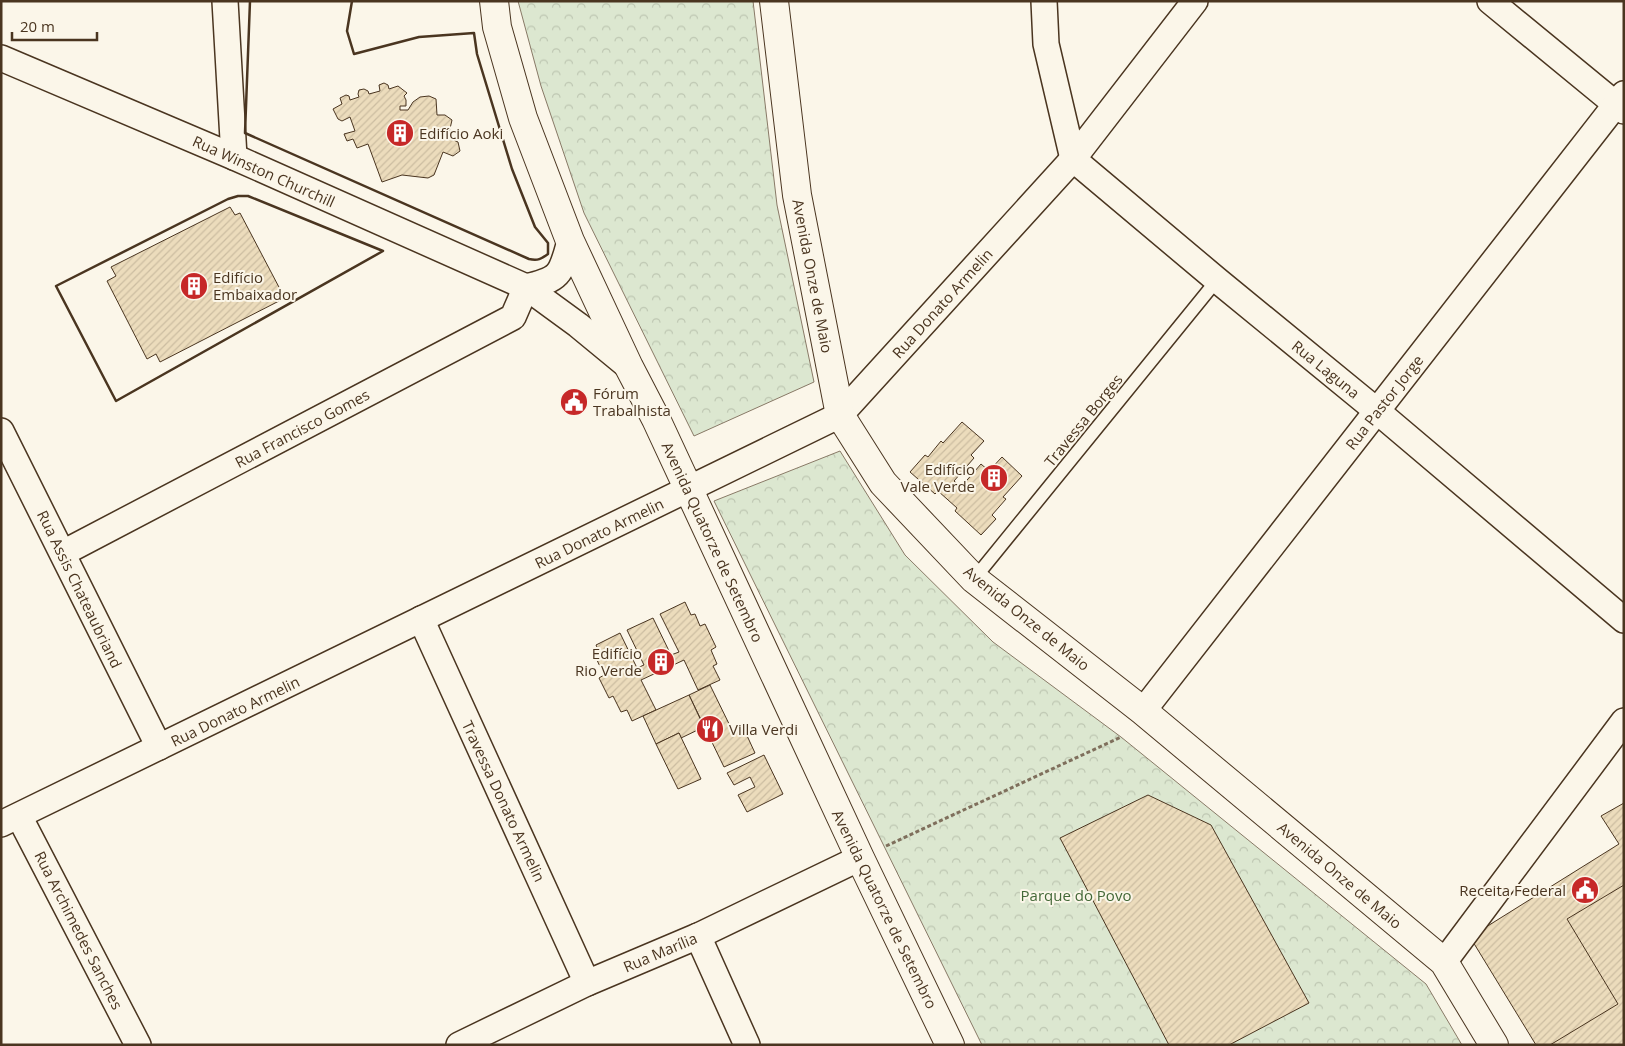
<svg xmlns="http://www.w3.org/2000/svg" width="1625" height="1046" font-family="'Open Sans',sans-serif">
	<defs>
		<pattern id="forest-crowns" width="20" height="18" patternUnits="userSpaceOnUse" patternTransform="scale(1.25)"><rect width="20" height="18" fill="#dce7d0"/><path d="M2 6a3 3 0 1 1 6 0M12 15a3 3 0 1 1 6 0" fill="none" stroke="#bec7b2"/></pattern>
		<pattern id="building-hatch" width="6" height="6" patternUnits="userSpaceOnUse" patternTransform="scale(1.25)"><rect width="6" height="6" fill="#ecdcbc"/><path d="M-1 1l2-2M0 6l6-6M5 7l2-2" fill="none" stroke="#ccbda1"/></pattern>
	</defs>
	<rect width="100%" height="100%" fill="#fbf6e9"/>
	<g fill="url(#forest-crowns)" stroke="#887966">
		<path d="M 518,1 L 753,1 L 777,205 L 814,382 L 694,436 L 584,213 L 541,86 Z"/>
		<path d="M 840,451 L 905,555 L 993,642 L 1121,737 L 1426,984 L 1462,1045 L 982,1045 L 714,501 Z"/>
	</g>
	<g fill="url(#building-hatch)" stroke="#4a3520">
		<path d="M 384,83 L 388,85 L 389,89 L 398,86 L 407,93 L 404,96 L 406,100 L 406,106 L 400,106 L 400,110 L 408,110 L 413,102 L 420,97 L 429,96 L 436,99 L 437,115 L 445,115 L 452,120 L 449,133 L 451,139 L 458,142 L 460,151 L 453,156 L 443,152 L 434,175 L 428,178 L 402,175 L 382,182 L 368,144 L 357,148 L 353,139 L 347,141 L 344,134 L 355,131 L 350,117 L 342,121 L 338,119 L 333,109 L 342,104 L 340,98 L 346,95 L 349,96 L 350,100 L 359,97 L 358,94 L 359,90 L 364,89 L 368,91 L 369,94 L 380,91 L 379,85 Z"/>
		<path d="M 230,207 L 235,215 L 240,213 L 281,291 L 275,293 L 279,301 L 160,362 L 156,354 L 147,359 L 107,281 L 116,276 L 111,267 Z"/>
		<path d="M 962,422 L 984,441 L 971,455 L 974,458 L 954,481 L 961,487 L 981,464 L 989,471 L 1002,457 L 1022,476 L 1003,497 L 1006,499 L 992,515 L 996,519 L 981,535 L 955,511 L 957,508 L 938,491 L 935,494 L 910,472 L 925,455 L 928,457 L 941,441 L 943,443 Z"/>
		<path d="M 685,602 L 691,615 L 695,614 L 700,626 L 705,624 L 716,647 L 711,650 L 717,664 L 713,666 L 720,680 L 698,690 L 684,660 L 641,680 L 656,710 L 632,721 L 627,710 L 621,712 L 613,696 L 609,698 L 599,678 L 604,675 L 596,658 L 601,656 L 596,645 L 620,633 L 637,668 L 644,665 L 627,630 L 653,618 L 671,655 L 679,652 L 660,614 Z"/>
		<path d="M 710,685 L 733,732 L 743,727 L 755,753 L 724,767 L 689,695 Z"/>
		<path d="M 689,695 L 704,727 L 681,738 L 679,733 L 656,744 L 643,716 Z"/>
		<path d="M 679,733 L 701,779 L 678,789 L 656,744 Z"/>
		<path d="M 764,755 L 783,794 L 747,812 L 738,795 L 755,787 L 750,777 L 734,785 L 727,773 Z"/>
		<path d="M 1148,795 L 1211,825 L 1309,1003 L 1229,1045 L 1169,1045 L 1060,838 Z"/>
		<path d="M 1624,803 L 1624,1045 L 1536,1045 L 1470,937 L 1619,844 L 1601,816 Z"/>
		<path d="M 1624,885 L 1624,1045 L 1550,1045 L 1618,1004 L 1567,919 Z"/>
	</g>
	<g fill="none" stroke-linecap="round" stroke-linejoin="round">
		<defs>
			<path id="lane" d="M 974,579 L 1217,280"/>
			<g id="street">
				<path d="M 225,1 L 234,157"/>
				<path d="M 1044,1 L 1046,44 L 1073,159 L 1217,280 L 1377,411 L 1624,620"/>
				<path d="M 1490,1 L 1624,111"/>
				<path d="M 1,58 L 234,157 L 526,287 L 578,325 L 629,367"/>
				<path d="M 526,287 C 561,279 561,274 570,241"/>
				<path d="M 1,431 L 159,747"/>
				<path d="M 63,553 L 513,317 L 526,287"/>
				<path d="M 421,619 L 587,983"/>
				<path d="M 1143,711 L 1624,94"/>
				<path d="M 19,816 L 138,1045"/>
				<path d="M 1,824 L 840,415 L 1073,159 L 1195,1"/>
				<path d="M 698,936 L 747,1045"/>
				<path d="M 1444,962 L 1624,721"/>
				<path d="M 459,1045 L 587,983 L 698,936 L 860,858"/>
			</g>
			<g id="secondary">
				<path d="M 494,1 L 497,27 L 523,118 L 570,241 L 629,367 L 656,419 L 860,858 L 950,1045"/>
				<path d="M 774,1 L 797,195 L 840,415 L 883,483 L 974,579 L 1143,711 L 1444,962 L 1494,1045"/>
			</g>
		</defs>
		<use href="#lane" stroke="#4a3520" stroke-width="15"/>
		<use href="#street" stroke="#4a3520" stroke-width="28"/>
		<use href="#secondary" stroke="#4a3520" stroke-width="30"/>
		<path stroke="#7f6f5c" stroke-width="3" stroke-dasharray="4 2.5" stroke-linecap="butt" d="M 886,846 L 1121,737"/>
		<use href="#lane" stroke="#fbf6e9" stroke-width="12"/>
		<use href="#street" stroke="#fbf6e9" stroke-width="25"/>
		<use href="#secondary" stroke="#fbf6e9" stroke-width="28"/>
		<g stroke="#4a3520" stroke-width="2.5">
			<path d="M 250,1 L 245,133 L 529,259 C 538,261 541,259 548,254 L 548,243 L 535,227 L 512,169 L 477,54 L 474,33 L 419,37 L 354,54 L 347,31 L 352,1"/>
			<path d="M 238,196 L 248,196 L 383,251 L 116,401 L 56,286 L 228,199 Z"/>
		</g>
	</g>
	<defs>
		<symbol id="building-disc" viewBox="-11 -11 22 22"><circle r="9.5" fill="#c62828" stroke="#fbf6e9"/><path d="M-4-6H4V6H1V3H-1V6H-4ZM-2.5-4.3h1.7v1.8h-1.7ZM.8-4.3h1.7v1.8H.8ZM-2.5-1h1.7V.8h-1.7ZM.8-1h1.7V.8H.8Z" fill="#fff"/></symbol>
		<symbol id="civic-disc" viewBox="-11 -11 22 22"><circle r="9.5" fill="#c62828" stroke="#fbf6e9"/><path d="M-.6-6.5H3V-4.5H.6V-3L4-1V1h2V6H-6V1h2V-1L-.6-3ZM-1.2 2.5V6h2.4V2.5Z" fill="#fff"/></symbol>
		<symbol id="restaurant-disc" viewBox="-11 -11 22 22"><circle r="9.5" fill="#c62828" stroke="#fbf6e9"/><path d="M-5-6h1v4h1v-4h1v4h1v-4h1v5L-1.5 .5V6h-2V.5L-5-1ZM5-6V6H3V1.5H1.5Q1.5-4 5-6Z" fill="#fff"/></symbol>
	</defs>
	<g fill-rule="evenodd">
		<use href="#building-disc" x="384" y="117" width="32" height="32"/>
		<use href="#building-disc" x="178" y="270" width="32" height="32"/>
		<use href="#civic-disc" x="558" y="386" width="32" height="32"/>
		<use href="#building-disc" x="978" y="462" width="32" height="32"/>
		<use href="#building-disc" x="645" y="646" width="32" height="32"/>
		<use href="#restaurant-disc" x="694" y="713" width="32" height="32"/>
		<use href="#civic-disc" x="1569" y="874" width="32" height="32"/>
	</g>
	<g text-anchor="middle" dominant-baseline="central" stroke-width="4" stroke-linejoin="round" paint-order="stroke">
		<g font-size="15" fill="#4a3520" stroke="#fbf6e9" text-anchor="start">
			<text x="419" y="133">Edifício Aoki</text>
			<text x="213" y="277">Edifício<tspan x="213" dy="17">Embaixador</tspan></text>
			<text x="593" y="393">Fórum<tspan x="593" dy="17">Trabalhista</tspan></text>
			<text x="975" y="469" text-anchor="end">Edifício<tspan x="975" dy="17">Vale Verde</tspan></text>
			<text x="642" y="653" text-anchor="end">Edifício<tspan x="642" dy="17">Rio Verde</tspan></text>
			<text x="729" y="729">Villa Verdi</text>
			<text x="1566" y="890" text-anchor="end">Receita Federal</text>
		</g>
		<g font-size="15" fill="#4a3520" stroke="#fbf6e9">
			<text transform="translate(264 171) rotate(24)">Rua Winston Churchill</text>
			<text transform="translate(813 276) rotate(79)">Avenida Onze de Maio</text>
			<text transform="translate(942 303) rotate(-48)">Rua Donato Armelin</text>
			<text transform="translate(1326 369) rotate(39)">Rua Laguna</text>
			<text transform="translate(1384 402) rotate(-52)">Rua Pastor Jorge</text>
			<text transform="translate(1083 420) rotate(-51)">Travessa Borges</text>
			<text transform="translate(302 428) rotate(-28)">Rua Francisco Gomes</text>
			<text transform="translate(599 533) rotate(-26)">Rua Donato Armelin</text>
			<text transform="translate(713 542) rotate(65)">Avenida Quatorze de Setembro</text>
			<text transform="translate(80 589) rotate(64)">Rua Assis Chateaubriand</text>
			<text transform="translate(1027 618) rotate(39)">Avenida Onze de Maio</text>
			<text transform="translate(235 711) rotate(-26)">Rua Donato Armelin</text>
			<text transform="translate(504 801) rotate(65)">Travessa Donato Armelin</text>
			<text transform="translate(1340 875) rotate(40)">Avenida Onze de Maio</text>
			<text transform="translate(885 909) rotate(64)">Avenida Quatorze de Setembro</text>
			<text transform="translate(79 930) rotate(63)">Rua Archimedes Sanches</text>
			<text transform="translate(660 952) rotate(-23)">Rua Marília</text>
		</g>
		<g font-size="15" fill="#436837" stroke="#fbf6e9">
			<text x="1076" y="895">Parque do Povo</text>
		</g>
	</g>
	<rect width="1625" height="1046" fill="none" stroke="#4a3520" stroke-width="5"/>
	<path d="M12 32v8h85v-8" fill="none" stroke="#4a3520" stroke-width="2.5"/>
	<text x="20" y="32" font-size="15" fill="#4a3520" stroke="#fbf6e9" stroke-width="4" paint-order="stroke">20 m</text>
</svg>
